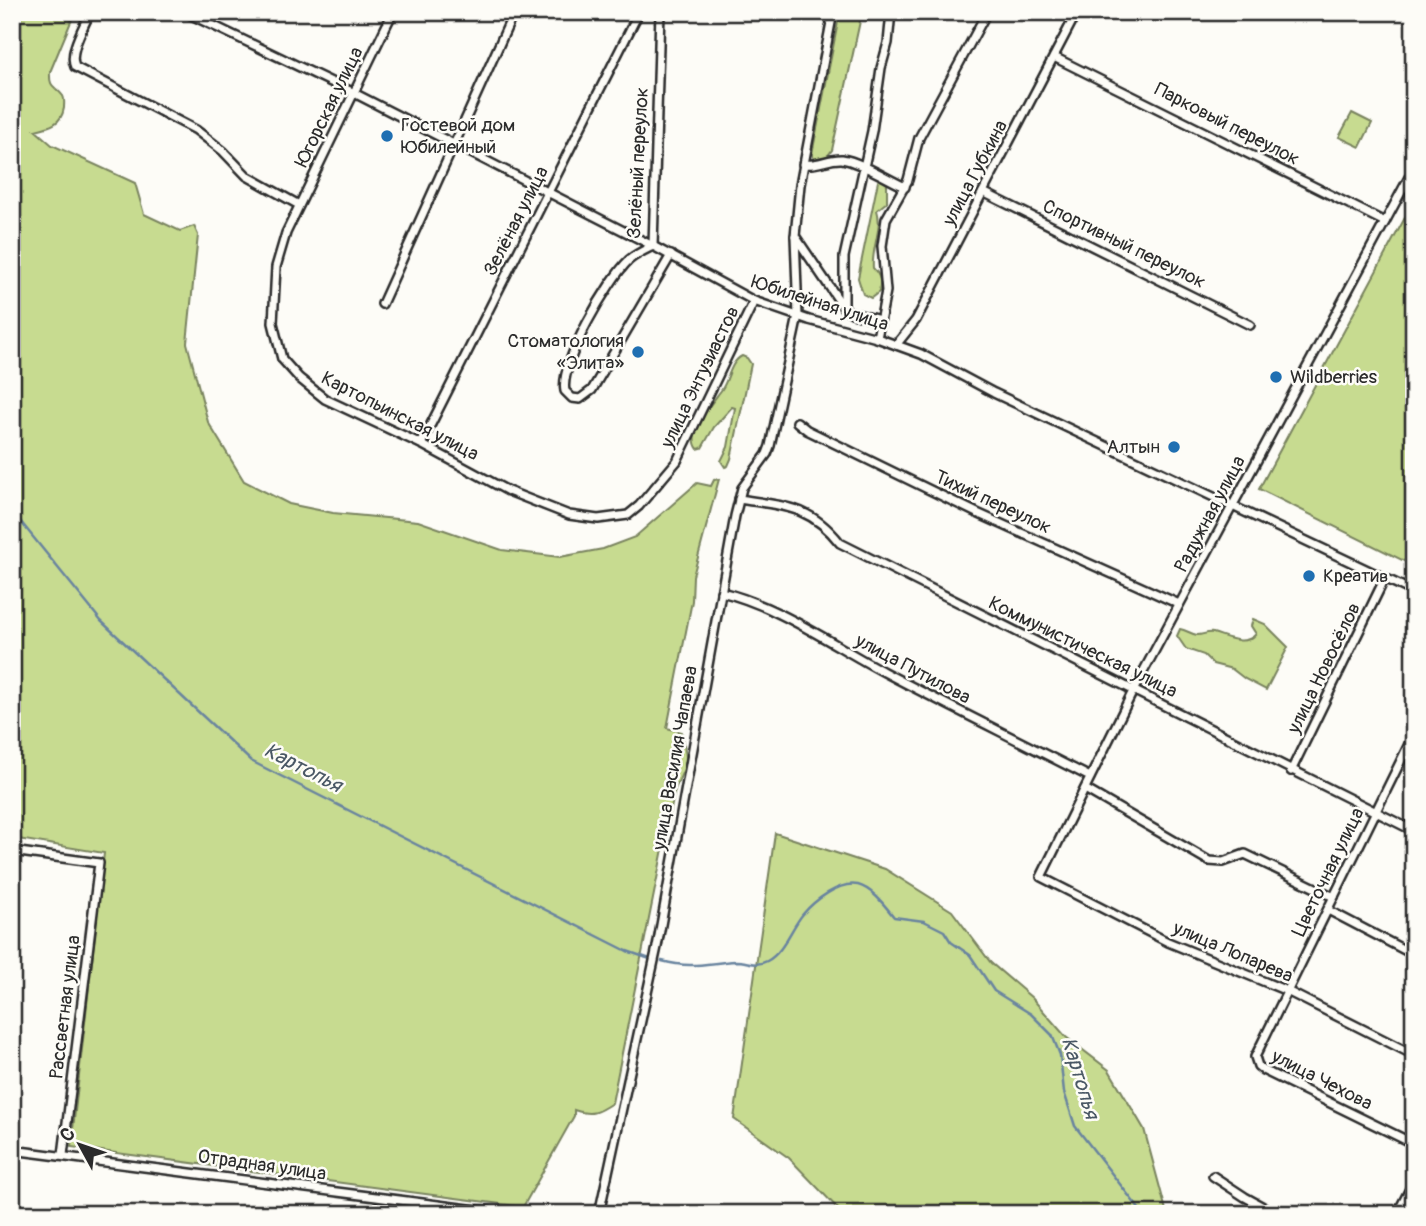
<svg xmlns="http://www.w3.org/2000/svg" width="1426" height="1226" font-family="Pangolin,sans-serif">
	<rect width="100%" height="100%" fill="#fdfcf7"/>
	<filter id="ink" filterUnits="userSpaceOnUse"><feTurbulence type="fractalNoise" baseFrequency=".0143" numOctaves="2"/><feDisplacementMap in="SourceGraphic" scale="14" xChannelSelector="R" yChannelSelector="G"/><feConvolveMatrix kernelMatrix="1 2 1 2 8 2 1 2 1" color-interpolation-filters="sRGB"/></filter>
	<g filter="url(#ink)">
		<g fill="#c7db90" stroke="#79835e" stroke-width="2">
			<path d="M 12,12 L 75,12 L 50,72 C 49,89 55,85 63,96 C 65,99 64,104 64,108 C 61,125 49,127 35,130 L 52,145 L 135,183 L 144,214 L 180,231 L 194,226 L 198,235 L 187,343 L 208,422 L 244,481 L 289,504 L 333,513 L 418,521 L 502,550 L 560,557 L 603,549 L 635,537 L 697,483 L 711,486 L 714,480 L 719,479 L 693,576 L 692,601 L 667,728 L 682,732 L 687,762 L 675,789 L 612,1103 C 597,1113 591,1116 574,1110 L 574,1116 L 523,1207 L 71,1147 L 104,853 L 12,838 Z"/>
			<path d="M 840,12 L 862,12 L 832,150 L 826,158 L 815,162 L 812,154 Z"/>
			<path d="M 1352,113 L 1372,123 L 1360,147 L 1339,137 Z"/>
			<path d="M 881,179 L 887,184 L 887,202 L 877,210 C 883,228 871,249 873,268 C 881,276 881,282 879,292 L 871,298 L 863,294 L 858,278 L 878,181 Z"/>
			<path d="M 1414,201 L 1414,566 L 1259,489 Z"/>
			<path d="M 742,356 L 747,358 L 751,364 L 731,459 L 728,466 L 725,467 L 721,461 L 728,447 L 735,408 L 732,407 L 714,427 L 702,448 L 698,449 C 685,433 712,403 722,389 C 729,379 730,362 742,356 Z"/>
			<path d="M 1253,619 L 1265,624 L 1288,647 L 1266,690 L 1245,679 L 1232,669 L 1213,664 L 1204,655 L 1186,649 L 1177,636 L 1180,629 C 1186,630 1191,634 1197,635 C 1203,635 1207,632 1213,633 C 1227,637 1245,647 1256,634 L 1251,626 Z"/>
			<path d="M 775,833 L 885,869 L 952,911 L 991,963 L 1032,998 L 1066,1037 L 1109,1070 L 1144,1129 L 1167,1214 L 843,1214 L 789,1158 L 734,1119 Z"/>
		</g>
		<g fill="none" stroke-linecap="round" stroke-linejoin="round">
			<g stroke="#69849f" stroke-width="2.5">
				<path d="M 12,511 L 101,621 L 251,761 L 627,951 L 650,959"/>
				<path d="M 662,961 C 692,969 706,963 736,961 C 748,961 756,967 767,961 C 784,952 791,928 803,914 C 814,901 839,881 858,885 C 873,889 885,906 894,917 L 924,921 L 944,931 L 951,942 L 970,955 L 994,991 L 1031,1014 L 1052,1035 L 1060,1055 L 1064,1092 L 1075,1126 L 1143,1214"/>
			</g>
			<defs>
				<g id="minor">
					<path d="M 90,12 C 84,27 68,52 75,67 L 196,130 L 223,151 L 247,176 L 299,205"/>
					<path d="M 185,12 L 354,93 L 653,246 L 754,301 L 809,320 L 877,338 L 921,354 L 994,393 L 1414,592"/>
					<path d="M 393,12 L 286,233 L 276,267 L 273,323 L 282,359 L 299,378 L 325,399 L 421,444 L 508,491 L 569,515 L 598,519 L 628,515 L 639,506 L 677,461 L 754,301"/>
					<path d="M 660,12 L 653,246 C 645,250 636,254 629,260 C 609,279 559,364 565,391 L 572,398 L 580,399 L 592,390 L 671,255"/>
					<path d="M 1054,57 L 1385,222"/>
					<path d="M 803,164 C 818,166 829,158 842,159 C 861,162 887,179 905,187"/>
					<path d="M 1414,168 L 1134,689 L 1041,877 L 1168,942 L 1287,991 L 1414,1055"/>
					<path d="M 983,192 L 1250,325"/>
					<path d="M 795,236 L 844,308 L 852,313 L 880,320"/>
					<path d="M 382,304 L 514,12"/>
					<path d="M 844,308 L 844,257 L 872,131 L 881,68 L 888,43 L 891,12"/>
					<path d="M 877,338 L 886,291 L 882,246 L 886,219 L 908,180 L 919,138 L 987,12"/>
					<path d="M 896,345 L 916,320 L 1077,12"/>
					<path d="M 797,422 L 807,430 L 977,513 L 1179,604"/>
					<path d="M 421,444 L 639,12"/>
					<path d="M 739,499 C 783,506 810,505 840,543 L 1414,831"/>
					<path d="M 721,592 C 777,605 833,645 884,672 C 952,708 1022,742 1090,777"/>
					<path d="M 1414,734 L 1255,1057 L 1258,1066 L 1263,1070 L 1414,1144"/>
					<path d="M 1291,771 L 1385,578"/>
					<path d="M 1085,789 L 1209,861 L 1223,862 L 1245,854 L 1334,897"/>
					<path d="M 12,851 L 99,863 L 63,1155"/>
					<path d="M 1328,910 L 1414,955"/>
					<path d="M 12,1150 L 508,1214"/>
					<path d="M 1213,1176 L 1245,1197 L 1276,1214"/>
					<path d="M 599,1214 L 657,947 L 735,516 L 742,488 L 767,454 L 770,446 L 798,316 L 795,236 L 800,185 L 833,12"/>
					<path d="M 1397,1214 L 1414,1181"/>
				</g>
			</defs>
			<use href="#minor" stroke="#2b2b2b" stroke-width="12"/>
			<use href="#minor" stroke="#fdfcf7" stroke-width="7"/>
		</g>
	</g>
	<g fill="#1f6fb2" stroke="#fdfcf7" stroke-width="2.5">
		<circle cx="387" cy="136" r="7"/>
		<circle cx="638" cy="352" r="7"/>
		<circle cx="1276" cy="377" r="7"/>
		<circle cx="1174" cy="447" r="7"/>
		<circle cx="1309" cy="576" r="7"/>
	</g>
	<g text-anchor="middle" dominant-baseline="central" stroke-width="5" stroke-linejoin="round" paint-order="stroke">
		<g font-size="19" fill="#2b2b2b" stroke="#fdfcf7">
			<text transform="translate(329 107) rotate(-64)">Югорская улица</text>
			<text transform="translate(1227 124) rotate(27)">Парковый переулок</text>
			<text transform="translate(638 163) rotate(-87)">Зелёный переулок</text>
			<text transform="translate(975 173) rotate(-62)">улица Губкина</text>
			<text transform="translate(516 221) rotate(-63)">Зелёная улица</text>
			<text transform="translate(1124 244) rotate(26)">Спортивный переулок</text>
			<text transform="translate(820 303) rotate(18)">Юбилейная улица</text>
			<text transform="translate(700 377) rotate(-64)">улица Энтузиастов</text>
			<text transform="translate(400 416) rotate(27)">Картопьинская улица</text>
			<text transform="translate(993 502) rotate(25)">Тихий переулок</text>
			<text transform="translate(1210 514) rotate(-62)">Радужная улица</text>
			<text transform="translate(1083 647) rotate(26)">Коммунистическая улица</text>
			<text transform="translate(1324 668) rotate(-64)">улица Новосёлов</text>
			<text transform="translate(913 669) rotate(28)">улица Путилова</text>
			<text transform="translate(675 758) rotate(-80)">улица Василия Чапаева</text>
			<text transform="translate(1328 872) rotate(-64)">Цветочная улица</text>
			<text transform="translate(1233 952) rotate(23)">улица Лопарева</text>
			<text transform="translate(65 1007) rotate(-83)">Рассветная улица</text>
			<text transform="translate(1322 1080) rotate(27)">улица Чехова</text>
			<text transform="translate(262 1165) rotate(8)">Отрадная улица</text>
		</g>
		<g font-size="19" fill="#2b2b2b" stroke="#fdfcf7" text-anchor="start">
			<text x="401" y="125">Гостевой дом<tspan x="401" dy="22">Юбилейный</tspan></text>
			<text x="624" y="341" text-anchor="end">Стоматология<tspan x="624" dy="22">«Элита»</tspan></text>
			<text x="1290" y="377">Wildberries</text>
			<text x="1160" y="447" text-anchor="end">Алтын</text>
			<text x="1323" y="576">Креатив</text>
		</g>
		<g font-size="21" font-style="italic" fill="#4a5865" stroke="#fdfcf7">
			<text transform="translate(303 768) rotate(27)">Картопья</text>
			<text transform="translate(1080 1078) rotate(73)">Картопья</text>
		</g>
	</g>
	<rect width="1426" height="1226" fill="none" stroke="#fdfcf7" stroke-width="42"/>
	<rect x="21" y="21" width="1384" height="1184" fill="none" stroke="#2b2b2b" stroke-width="2.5" filter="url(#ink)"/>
	<g transform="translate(80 1145) rotate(310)" stroke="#fdfcf7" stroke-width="5" paint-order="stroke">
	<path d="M0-5L12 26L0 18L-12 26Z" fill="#2b2b2b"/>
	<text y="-10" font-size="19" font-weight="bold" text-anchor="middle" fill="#2b2b2b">С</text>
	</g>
</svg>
